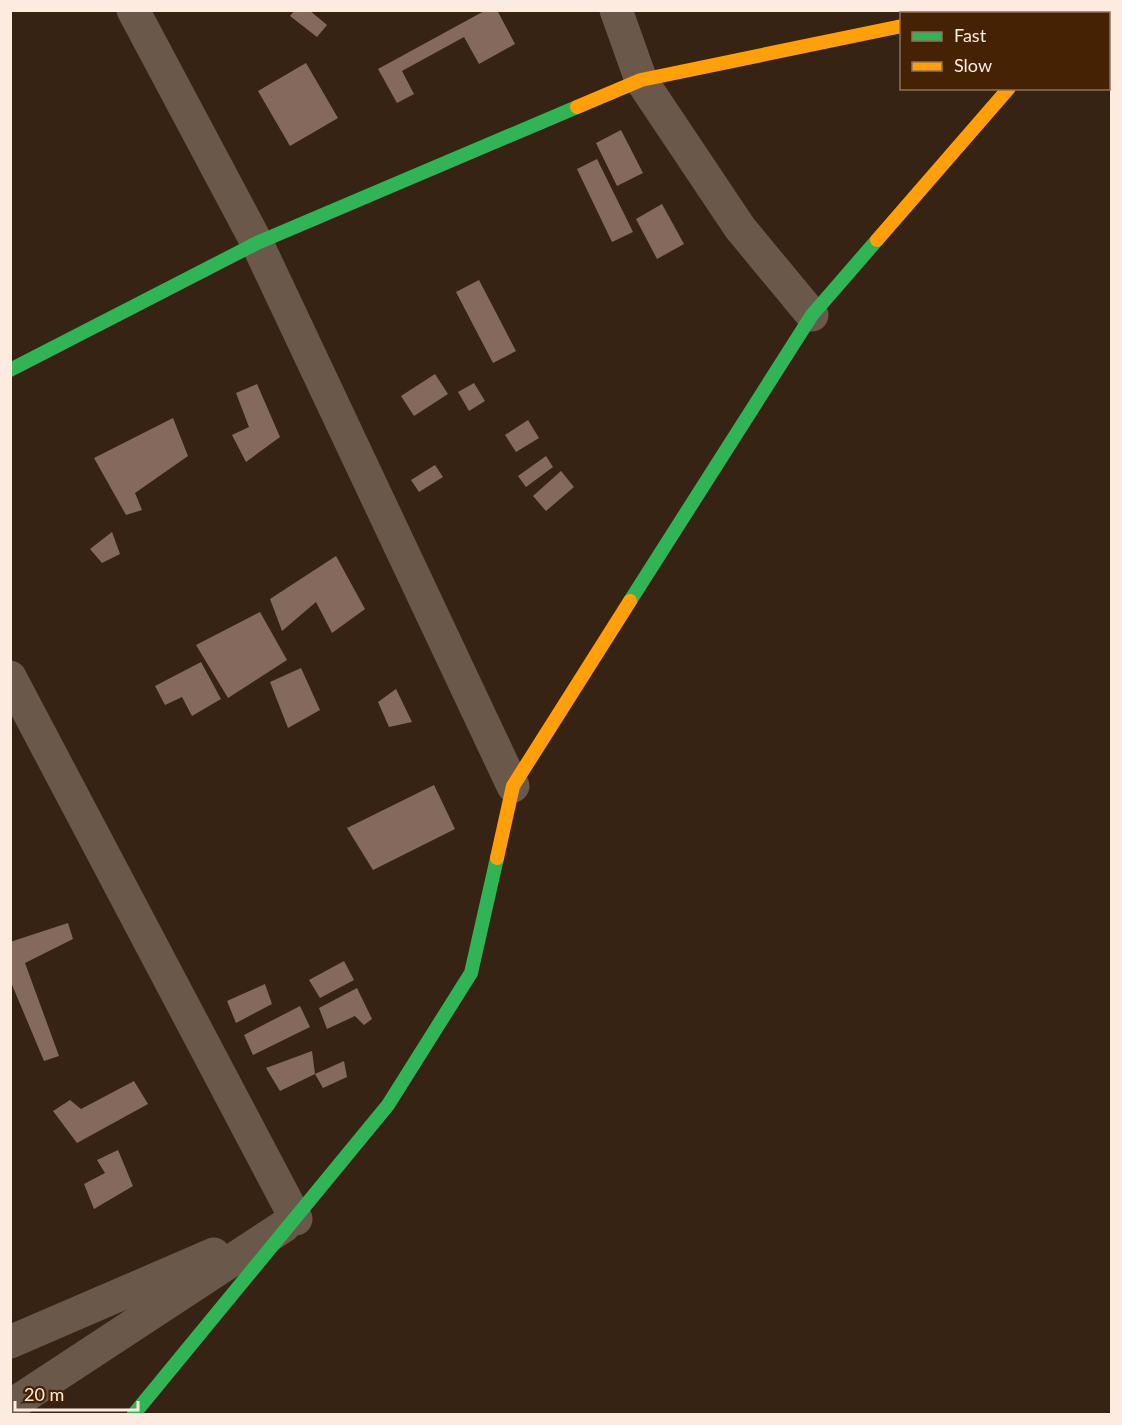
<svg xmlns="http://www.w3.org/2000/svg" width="1122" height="1425" font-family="Lato,sans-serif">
	<rect width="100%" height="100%" fill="#372313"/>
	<g fill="#85695d">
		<path d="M 295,10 L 309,10 L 327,25 L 317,37 L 290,16 Z"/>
		<path d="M 486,10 L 497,10 L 515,44 L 479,64 L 464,37 L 402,71 L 414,94 L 397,103 L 378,69 Z"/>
		<path d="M 306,63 L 338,118 L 290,146 L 258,91 Z"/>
		<path d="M 621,130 L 643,173 L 617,186 L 596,143 Z"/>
		<path d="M 597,159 L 633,232 L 612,242 L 577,169 Z"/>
		<path d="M 662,204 L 684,244 L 657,259 L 636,219 Z"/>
		<path d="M 479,280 L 516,351 L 493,363 L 456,292 Z"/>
		<path d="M 435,374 L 448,394 L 414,416 L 401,396 Z"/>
		<path d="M 474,383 L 485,401 L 469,411 L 458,392 Z"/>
		<path d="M 257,384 L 280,437 L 246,462 L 232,435 L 249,427 L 236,393 Z"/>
		<path d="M 173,418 L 188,456 L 135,493 L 142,510 L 126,515 L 94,458 Z"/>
		<path d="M 528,420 L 539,438 L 516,452 L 505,435 Z"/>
		<path d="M 546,456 L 553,467 L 526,487 L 518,476 Z"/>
		<path d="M 435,465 L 443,477 L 419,492 L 411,480 Z"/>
		<path d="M 561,471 L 574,487 L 546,511 L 533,496 Z"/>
		<path d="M 112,532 L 120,554 L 102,563 L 90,549 Z"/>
		<path d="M 336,556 L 365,609 L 332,633 L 316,602 L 282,631 L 270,599 Z"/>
		<path d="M 260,612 L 287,660 L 228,698 L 196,645 Z"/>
		<path d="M 201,662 L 221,699 L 192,716 L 182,697 L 165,705 L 155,686 Z"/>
		<path d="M 301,668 L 320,710 L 288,728 L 270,682 Z"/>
		<path d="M 396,689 L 412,722 L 389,727 L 378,702 Z"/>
		<path d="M 434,785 L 455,829 L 373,870 L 347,828 Z"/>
		<path d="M 68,923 L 73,939 L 25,963 L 59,1056 L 44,1061 L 10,980 L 10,942 Z"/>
		<path d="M 344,961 L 354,980 L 320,998 L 309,980 Z"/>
		<path d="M 265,984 L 272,1004 L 236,1023 L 227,1001 Z"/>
		<path d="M 357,988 L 372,1019 L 364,1025 L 355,1016 L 327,1029 L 319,1008 Z"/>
		<path d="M 300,1006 L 310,1027 L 253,1055 L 244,1035 Z"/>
		<path d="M 312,1051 L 315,1074 L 280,1091 L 266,1068 Z"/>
		<path d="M 344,1061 L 347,1077 L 323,1088 L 315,1074 Z"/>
		<path d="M 134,1081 L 148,1104 L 77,1143 L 53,1111 L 70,1100 L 81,1109 Z"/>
		<path d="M 118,1150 L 133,1186 L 94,1209 L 84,1184 L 105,1173 L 97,1160 Z"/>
	</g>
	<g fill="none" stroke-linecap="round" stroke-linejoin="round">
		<g stroke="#6a584b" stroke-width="33">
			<path d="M 133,10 L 257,243 L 513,786"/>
			<path d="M 616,10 L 641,80 L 740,228 L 812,315"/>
			<path d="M 960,14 L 975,10"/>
			<path d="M 10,677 L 296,1219"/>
			<path d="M 10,1342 L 214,1254"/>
			<path d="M 10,1406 L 284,1226"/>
		</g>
		<g stroke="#30b455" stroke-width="14">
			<path d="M 1074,14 L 1077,10"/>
			<path d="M 10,370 L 257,243 L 577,107"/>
			<path d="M 630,601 L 812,315 L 877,240"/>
			<path d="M 134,1414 L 388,1105 L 471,973 L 497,858"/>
		</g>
		<g stroke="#ff9f0a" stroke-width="14">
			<path d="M 577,107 L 641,80 L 902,26"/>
			<path d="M 877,240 L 1009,88"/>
			<path d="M 497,858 L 513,786 L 630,601"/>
		</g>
	</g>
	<rect width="1122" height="1425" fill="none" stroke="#fdebdf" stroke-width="24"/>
	<rect x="900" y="12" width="210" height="78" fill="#462204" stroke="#8f725c" stroke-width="1.5"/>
	<rect x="912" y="32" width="30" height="9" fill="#30b455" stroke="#8f725c" stroke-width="1.5"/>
	<text x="954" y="42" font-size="18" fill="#fdebdf">Fast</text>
	<rect x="912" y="62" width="30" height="9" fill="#ff9f0a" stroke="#8f725c" stroke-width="1.5"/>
	<text x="954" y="72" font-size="18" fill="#fdebdf">Slow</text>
	<path d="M15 1401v9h123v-9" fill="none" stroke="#fdebdf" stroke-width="3"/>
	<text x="24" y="1401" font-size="18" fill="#fdebdf" stroke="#462204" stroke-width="4.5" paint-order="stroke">20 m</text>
</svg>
